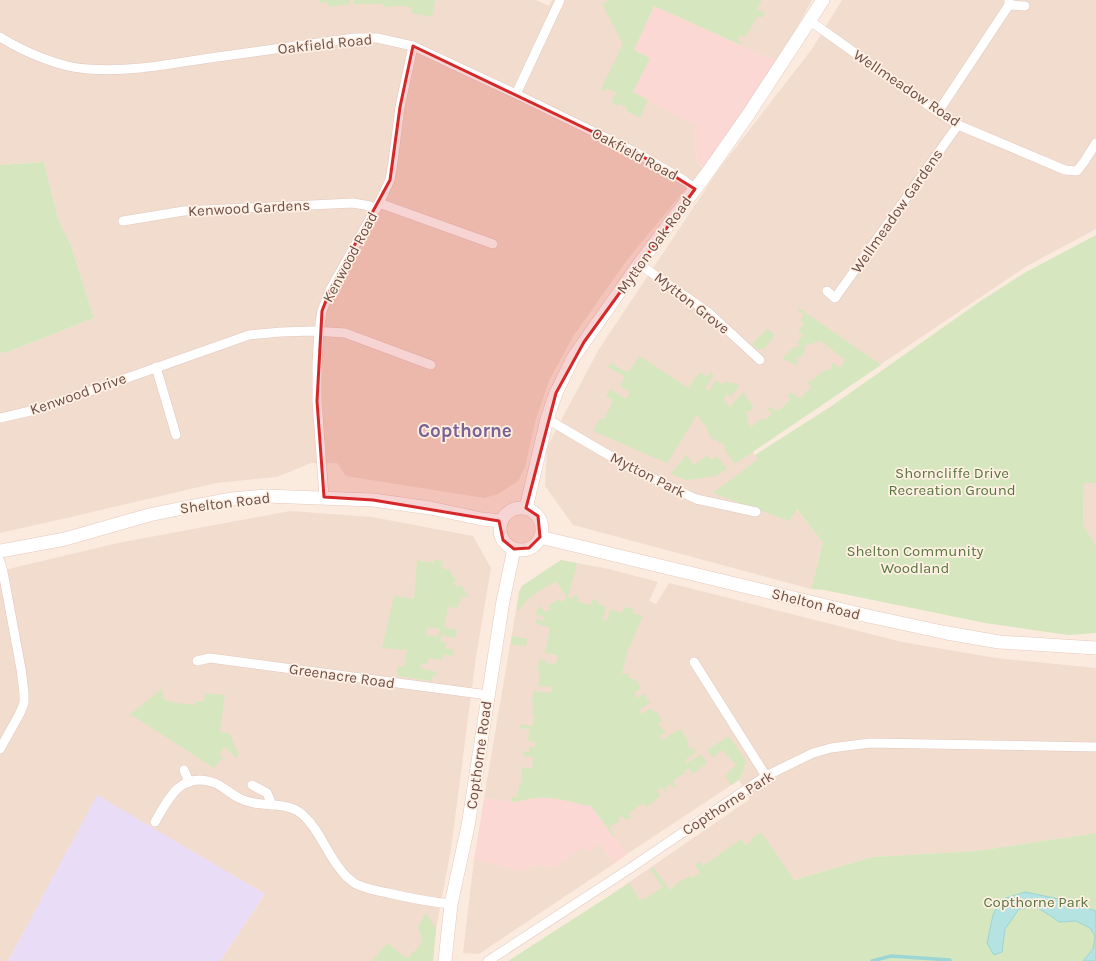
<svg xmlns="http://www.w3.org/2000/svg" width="1096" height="961" font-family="Karla,sans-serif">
	<rect width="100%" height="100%" fill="#fbebdf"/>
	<g fill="#f2dcce">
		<path d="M 0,0 L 536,0 L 549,6 L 552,0 L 812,0 L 778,61 L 759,54 L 654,6 L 634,50 L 650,58 L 698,126 L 694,133 L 697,162 L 703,168 L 627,260 L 574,335 L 549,381 L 535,422 L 525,467 L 518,481 L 498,494 L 484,498 L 346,476 L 337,463 L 311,463 L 277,477 L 216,483 L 71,517 L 0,533 L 0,353 L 10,351 L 94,318 L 71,246 L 58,219 L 44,162 L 0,165 Z"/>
		<path d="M 842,0 L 1096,0 L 1096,229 L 1027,266 L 752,451 L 823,543 L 811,589 L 573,525 L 545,486 L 547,447 L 599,349 L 719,169 L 812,49 Z"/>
		<path d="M 1084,483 L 1096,483 L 1096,545 L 1083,527 Z"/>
		<path d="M 290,511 L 372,517 L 473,536 L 491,568 L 476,657 L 451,849 L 436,929 L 433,961 L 220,961 L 265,894 L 97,796 L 8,961 L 0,961 L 0,571 L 118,543 Z"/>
		<path d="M 561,560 L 609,569 L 658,582 L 649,601 L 656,604 L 669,583 L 902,642 L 996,658 L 1096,668 L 1096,833 L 977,851 L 872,857 L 773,886 L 593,907 L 750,799 L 739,780 L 627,854 L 611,834 L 579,804 L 537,798 L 513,802 L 484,798 L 519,592 L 522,586 Z"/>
		<path d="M 599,843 L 615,863 L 479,954 L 463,953 L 474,860 L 523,871 L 535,865 L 555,867 L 582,847 Z"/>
	</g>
	<g fill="#fbd8d3">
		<path d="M 654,6 L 759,54 L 778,61 L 767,78 L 703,168 L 697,162 L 694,133 L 697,126 L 633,93 L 650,58 L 634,50 Z"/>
		<path d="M 484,798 L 513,802 L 537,798 L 560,798 L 579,804 L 591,806 L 627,854 L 615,863 L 599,843 L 589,852 L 582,847 L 556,867 L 535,865 L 523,871 L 474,860 Z"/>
	</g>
	<path fill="#e9dcf7" d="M 97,795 L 265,894 L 220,961 L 8,961 Z"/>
	<g fill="#d6e7bf" fill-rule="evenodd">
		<path d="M 319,0 L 350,0 L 350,4 L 329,7 L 328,2 L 320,3 Z"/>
		<path d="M 354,0 L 435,0 L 432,17 L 411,13 L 412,8 C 403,5 393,7 384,7 L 383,4 L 354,4 Z"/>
		<path d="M 609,0 L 762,0 L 757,9 L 765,13 L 762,18 L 758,16 L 745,37 L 740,35 L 737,40 L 742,43 L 741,45 L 654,6 L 634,50 L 650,58 L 633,92 L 648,100 L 640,118 L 626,111 L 627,108 L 619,104 L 618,106 L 611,102 L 616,93 L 606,88 L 604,92 L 601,89 L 623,44 L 602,4 Z"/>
		<path d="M 44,162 L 58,219 L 71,246 L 94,318 L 10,351 L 0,353 L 0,165 Z"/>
		<path d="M 1096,235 L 1096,483 L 1084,483 L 1083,526 L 1096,545 L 1096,633 L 1068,635 L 985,623 L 824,590 L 811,589 L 823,543 L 797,509 L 789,521 L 713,493 L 758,459 L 755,455 L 830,407 L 982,300 L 1026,272 Z"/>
		<path d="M 799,308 L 881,365 L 735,464 L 724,449 L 726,448 L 722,442 L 720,444 L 716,439 L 714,441 L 708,433 L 707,428 L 697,415 L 667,463 L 593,431 L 600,418 L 604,420 L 613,400 L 606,396 L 610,389 L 626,399 L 630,393 L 620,385 L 625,377 L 608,367 L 611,363 L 624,371 L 625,370 L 628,372 L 640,356 L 688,388 L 700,372 L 707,377 L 711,372 L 714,375 L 705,388 L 709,391 L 716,380 L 723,385 L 728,378 L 726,381 L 731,384 L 733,382 L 739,386 L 731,397 L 727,394 L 723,400 L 730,407 L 743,392 L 754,408 L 746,413 L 749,418 L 746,420 L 751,427 L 762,418 L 764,420 L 772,415 L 768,409 L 772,407 L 774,410 L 777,409 L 779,411 L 790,400 L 788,395 L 791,392 L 800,399 L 806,392 L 802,388 L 807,392 L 811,387 L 807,383 L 808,381 L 811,381 L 823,371 L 832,369 L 831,364 L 833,363 L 840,368 L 845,360 L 821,341 L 804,346 L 805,351 L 802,356 L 796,358 L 798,365 L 782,359 L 794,347 L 800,346 L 797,343 L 803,335 L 798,331 L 804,324 L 800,320 L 804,315 L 797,309 Z"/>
		<path d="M 767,329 L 775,335 L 764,349 L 757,349 L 752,344 Z"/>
		<path d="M 686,455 L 694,465 L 708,455 L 711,460 L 717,456 L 727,469 L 716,476 L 687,480 L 671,474 Z"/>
		<path d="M 417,560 L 420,560 L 420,561 L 434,563 L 434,560 L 443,561 L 442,568 L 449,570 L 456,580 L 453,583 L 457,588 L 461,585 L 469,597 L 461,596 L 460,604 L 458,603 L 457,608 L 448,607 L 444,627 L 457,630 L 455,638 L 442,635 L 440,641 L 446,643 L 445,648 L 454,650 L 453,656 L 443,654 L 442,660 L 428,658 L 427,664 L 421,663 L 420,668 L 437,672 L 437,675 L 433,675 L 432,681 L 397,676 L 398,666 L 404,667 L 407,650 L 382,648 L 394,596 L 414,599 ZM 427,627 L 440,629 L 438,637 L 426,635 Z"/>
		<path d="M 561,560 L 577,563 L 568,597 L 573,598 L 574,595 L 578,596 L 577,601 L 591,605 L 592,599 L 598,601 L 598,604 L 606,607 L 603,620 L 607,621 L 610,609 L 622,613 L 624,607 L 634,609 L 633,613 L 643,616 L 628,650 L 622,674 L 629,674 L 629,679 L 635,679 L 641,688 L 634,693 L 637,698 L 644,694 L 650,703 L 639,710 L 641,714 L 651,708 L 654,712 L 656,711 L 662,720 L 664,720 L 659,723 L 659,725 L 665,732 L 659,736 L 662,740 L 680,729 L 689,742 L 687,744 L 690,749 L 693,747 L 696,752 L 685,760 L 687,763 L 701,754 L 707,763 L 693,774 L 689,768 L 684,771 L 685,773 L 673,781 L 676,786 L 673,788 L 670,784 L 665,788 L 668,792 L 667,793 L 662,787 L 657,791 L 661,796 L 646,807 L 643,803 L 629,813 L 631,817 L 627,820 L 625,819 L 622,816 L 618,819 L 619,821 L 610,827 L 615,836 L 614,837 L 591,806 C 573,803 555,796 537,798 C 528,798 520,802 512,802 L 512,797 L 517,797 L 520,783 L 522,783 L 523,781 L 521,780 L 522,767 L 532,769 L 533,757 L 523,756 L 524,751 L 529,752 L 530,747 L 535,747 L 536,742 L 528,741 L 529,729 L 519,728 L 520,724 L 533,726 L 535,715 L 532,714 L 534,703 L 531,702 L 534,691 L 552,693 L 552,687 L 538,686 L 540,671 L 537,670 L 540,659 L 546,660 L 546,663 L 556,664 L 558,655 L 545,653 L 550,628 L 535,623 L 536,619 L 543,621 L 544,617 L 535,614 L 540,606 L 545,612 L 551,609 L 549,605 L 559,599 L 561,602 L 567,598 L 556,581 C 546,587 524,599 520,610 L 517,610 L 519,592 L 522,586 Z"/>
		<path d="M 512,636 L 527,639 L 526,647 L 511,644 Z"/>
		<path d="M 168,684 L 161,691 L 164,695 L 162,697 L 167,702 L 170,699 L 170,702 L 195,705 L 196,701 L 204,702 L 205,693 L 225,695 L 220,732 L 229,733 L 239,755 L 236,758 L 225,747 L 219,754 L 223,757 L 214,768 L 138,719 L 129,715 Z"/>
		<path d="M 729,736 L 746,761 L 740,779 L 731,785 L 725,776 L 736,765 L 723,751 L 720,751 L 713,758 L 707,750 Z"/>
		<path d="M 761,832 L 794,880 L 872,857 L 977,851 L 1096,833 L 1096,961 L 508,961 L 629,883 L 640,900 L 644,898 L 645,899 L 662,887 L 650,869 L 653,867 L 670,890 L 674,887 L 673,886 L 689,876 L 691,878 L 700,873 L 695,865 L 699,861 L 703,866 L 741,839 L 745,845 L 752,841 L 751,839 Z"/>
		<path d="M 426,913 L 436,929 L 433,961 L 372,961 L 387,943 L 407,959 L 420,945 L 422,939 L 418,927 Z"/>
	</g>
	<path fill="#b5e3e2" stroke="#9bd5d4" d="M 1025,892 L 1064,900 L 1096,911 L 1096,961 L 1083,961 L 1093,949 L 1095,936 L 1090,928 L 1076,921 L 1059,922 L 1051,916 L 1036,907 L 1019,909 L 1005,929 L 1002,952 L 994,955 L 987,943 L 993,915 L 1000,900 Z"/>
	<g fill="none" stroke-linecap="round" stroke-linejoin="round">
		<path stroke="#9bd5d4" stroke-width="3.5" d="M 872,961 L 891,956 L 950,960"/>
		<defs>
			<g id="minor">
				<path d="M 1009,0 L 1009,5 L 1025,6"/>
				<path d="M 810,21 L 938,112 L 958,125 L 1065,170 L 1077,171 L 1084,162 L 1096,143"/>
				<path d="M 0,37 C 22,51 61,68 88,69 C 127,72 165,65 203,59 C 253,52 304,45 354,38 L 377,38 L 413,46 L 516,94 L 637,153 L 685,181 L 695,189"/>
				<path d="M 516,94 L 560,0"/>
				<path d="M 938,112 L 1009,5"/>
				<path d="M 379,203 L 493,244"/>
				<path d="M 123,221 L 184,211 L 353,203 L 370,206 L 376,209"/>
				<path d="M 639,264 L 709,313 L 760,360"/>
				<path d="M 827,291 L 835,298 L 958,125"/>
				<path d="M 156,367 L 176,435"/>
				<path d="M 0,418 L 39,409 L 249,335 L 281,332 L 313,331 L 345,333 L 431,365"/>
				<path d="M 547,419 L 629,467 L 696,499 L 756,512"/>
				<path d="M 324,497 L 317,401 L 317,364 L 319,331 L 322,311 L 330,290 L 379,203 L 390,180 L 393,162 L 400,107 L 413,46"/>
				<path d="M 0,561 L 3,572 L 21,669 L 24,693 L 24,703 L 20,713 L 0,749"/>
				<path d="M 197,661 L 210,658 L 488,695"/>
				<path d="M 694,662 L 766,776"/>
				<path d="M 184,770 L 189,782"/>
				<path d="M 252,785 L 267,793 L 272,805"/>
				<path d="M 155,822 C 167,801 179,774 208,781 C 212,782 216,783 219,785 C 232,793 237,800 254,803 C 270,806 290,803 303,815 C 322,832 328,859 347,877 C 350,879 353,883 356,884 C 366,889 378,891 388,893 C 409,898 430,902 451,904"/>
				<path d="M 488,961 L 629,869 L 766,776 L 813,753 L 831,748 L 870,743 L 1096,747"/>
			</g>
			<g id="secondary">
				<path d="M 526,508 L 547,419 L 556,393 L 573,358 L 639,264 L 708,172 L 748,115 L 823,0"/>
				<circle cx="521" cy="529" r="21"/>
				<path d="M 540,537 L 868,616 L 947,633 L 999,642 L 1096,648"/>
				<path d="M 0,551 L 65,539 L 149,515 L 183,508 L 232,499 L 266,496 L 373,500 L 430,508 L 482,519 L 501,521"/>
				<path d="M 445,961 L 451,904 L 468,826 L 503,601 L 514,549"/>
			</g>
		</defs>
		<use href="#minor" stroke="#e0c8bf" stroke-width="10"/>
		<use href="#secondary" stroke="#e5c8bc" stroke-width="14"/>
		<use href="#minor" stroke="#fff" stroke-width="9"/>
		<use href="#secondary" stroke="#fff" stroke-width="13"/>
	</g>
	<path fill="#d62828" fill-opacity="0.2" stroke="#d62828" stroke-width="3" stroke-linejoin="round" d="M 413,46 L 637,153 L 695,189 L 584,342 L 556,393 L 526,508 L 538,516 L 540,537 L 529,548 L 514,549 L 503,540 L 499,521 L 373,500 L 324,497 L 317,401 L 322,311 L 330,290 L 390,180 L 400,107 Z"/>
	<g text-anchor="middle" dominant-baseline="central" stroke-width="3.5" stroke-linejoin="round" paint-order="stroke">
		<g font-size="15" fill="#704f48" stroke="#fff0e4">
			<text transform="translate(325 44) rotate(-6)">Oakfield Road</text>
			<text transform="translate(907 88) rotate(34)">Wellmeadow Road</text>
			<text transform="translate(635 154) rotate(28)">Oakfield Road</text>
			<text transform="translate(249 208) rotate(-3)">Kenwood Gardens</text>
			<text transform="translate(897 211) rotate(-55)">Wellmeadow Gardens</text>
			<text transform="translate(654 245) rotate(-54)">Mytton Oak Road</text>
			<text transform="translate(350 257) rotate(-62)">Kenwood Road</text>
			<text transform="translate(692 303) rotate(38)">Mytton Grove</text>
			<text transform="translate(78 394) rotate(-19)">Kenwood Drive</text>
			<text transform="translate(648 475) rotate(27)">Mytton Park</text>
			<text transform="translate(225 503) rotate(-7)">Shelton Road</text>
			<text transform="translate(816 604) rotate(14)">Shelton Road</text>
			<text transform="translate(342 676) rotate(8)">Greenacre Road</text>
			<text transform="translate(479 755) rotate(-82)">Copthorne Road</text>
			<text transform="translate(728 803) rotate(-33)">Copthorne Park</text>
		</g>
		<g font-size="15" fill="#597641" stroke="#fff0e4">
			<text x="952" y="473">Shorncliffe Drive<tspan x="952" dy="17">Recreation Ground</tspan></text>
			<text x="915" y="551">Shelton Community<tspan x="915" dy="17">Woodland</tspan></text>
			<text x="1036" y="902">Copthorne Park</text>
		</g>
		<g font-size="19" font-weight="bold" fill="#7b6394" stroke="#fff0e4">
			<text x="465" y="431">Copthorne</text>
		</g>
	</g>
</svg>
